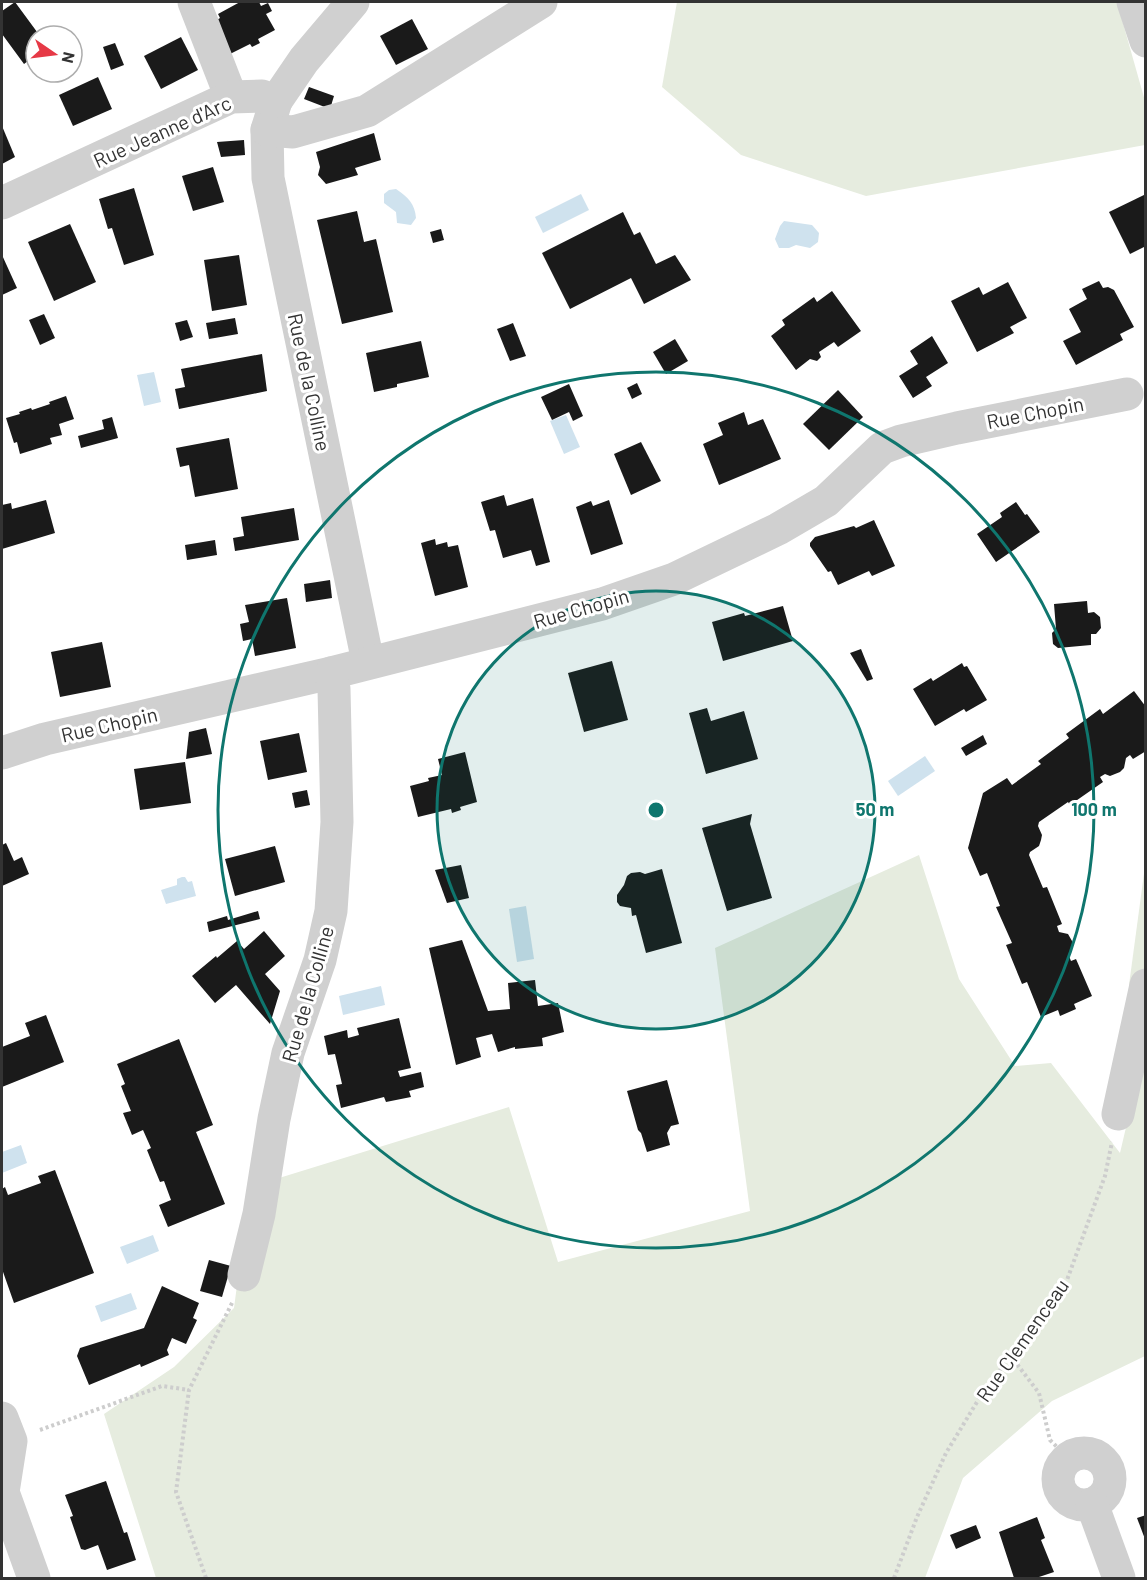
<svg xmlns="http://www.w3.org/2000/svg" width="1147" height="1580" font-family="Barlow,sans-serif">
	<rect width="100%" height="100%" fill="#fff"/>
	<g fill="#e6ecdf">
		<path d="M 677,2 L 1117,2 L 1145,101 L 1145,145 L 866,196 L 741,155 L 662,87 Z"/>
		<path d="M 919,855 L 959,979 L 1015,1066 L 1051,1063 L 1120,1153 L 1145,1046 L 1145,1356 L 1052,1401 L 963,1478 L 925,1578 L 156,1578 L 104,1414 L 174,1367 L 234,1308 L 250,1187 L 509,1107 L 558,1262 L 750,1211 L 715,948 Z"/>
		<path d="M 1145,866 L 1145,1033 L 1129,985 Z"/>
	</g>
	<g fill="#cfe2ee">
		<path d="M 396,189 C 408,197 415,204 416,218 L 411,225 L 397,223 L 396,212 L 384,203 L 384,194 L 389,190 Z"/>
		<path d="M 581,194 L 589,210 L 543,233 L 535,217 Z"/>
		<path d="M 784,221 L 812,225 L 819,233 L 818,242 L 810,248 L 796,245 L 789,248 L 779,248 L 775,239 L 780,226 Z"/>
		<path d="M 154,372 L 161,402 L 144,406 L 137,375 Z"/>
		<path d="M 566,415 L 580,447 L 564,454 L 550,421 Z"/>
		<path d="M 925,756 L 935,771 L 898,796 L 888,781 Z"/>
		<path d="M 182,877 L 185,877 L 188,882 L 192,881 L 196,896 L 166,904 L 161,890 L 177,885 L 177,879 Z"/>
		<path d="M 526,906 L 534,959 L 517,962 L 509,909 Z"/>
		<path d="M 381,986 L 385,1005 L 343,1015 L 339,996 Z"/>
		<path d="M 21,1145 L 27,1163 L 2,1173 L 2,1152 Z"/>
		<path d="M 153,1235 L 159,1251 L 127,1264 L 120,1247 Z"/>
		<path d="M 131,1293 L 137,1309 L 101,1322 L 95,1306 Z"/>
	</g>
	<g fill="#1a1a1a">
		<path d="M 15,2 L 40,36 L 36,36 L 36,55 L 24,64 L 2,34 L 2,11 Z"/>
		<path d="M 240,2 L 259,2 L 261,6 L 268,3 L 272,11 L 266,14 L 275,30 L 258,39 L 260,43 L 252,47 L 250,44 L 224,57 L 212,23 L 220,18 L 218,14 Z"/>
		<path d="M 412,19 L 428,49 L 396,65 L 380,36 Z"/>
		<path d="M 181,37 L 198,70 L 161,89 L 144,56 Z"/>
		<path d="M 115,43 L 124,65 L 111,70 L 103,47 Z"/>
		<path d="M 98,77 L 112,109 L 73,126 L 59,95 Z"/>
		<path d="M 309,87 L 334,96 L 330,109 L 304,99 Z"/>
		<path d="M 2,126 L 15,157 L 2,164 Z"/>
		<path d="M 374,133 L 381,160 L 355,168 L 358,175 L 326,184 L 318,175 L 320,167 L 316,152 Z"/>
		<path d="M 244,140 L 245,155 L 221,157 L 217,142 Z"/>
		<path d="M 213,167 L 224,202 L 193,211 L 182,176 Z"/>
		<path d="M 134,188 L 154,255 L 124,265 L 112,228 L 108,229 L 99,199 Z"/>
		<path d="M 1146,194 L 1146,246 L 1130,254 L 1109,212 Z"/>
		<path d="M 357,211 L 364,242 L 376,239 L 393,312 L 342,324 L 317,220 Z"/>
		<path d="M 623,212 L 634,235 L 640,232 L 656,264 L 675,255 L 691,280 L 644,304 L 631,278 L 570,309 L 542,253 Z"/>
		<path d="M 70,224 L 96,282 L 54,301 L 28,242 Z"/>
		<path d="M 441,229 L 444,240 L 433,243 L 430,232 Z"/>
		<path d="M 2,255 L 17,288 L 2,295 Z"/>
		<path d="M 239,255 L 247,305 L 212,311 L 204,260 Z"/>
		<path d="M 1099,281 L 1103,288 L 1108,287 L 1114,290 L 1134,327 L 1120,334 L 1123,340 L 1076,365 L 1063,341 L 1081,332 L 1069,309 L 1087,299 L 1082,289 Z"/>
		<path d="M 1008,282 L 1027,318 L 1010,327 L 1014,333 L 977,352 L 951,301 L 979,287 L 983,295 Z"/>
		<path d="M 832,291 L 861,331 L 838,347 L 834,342 L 819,352 L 821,357 L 817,361 L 810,359 L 796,370 L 771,336 L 785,325 L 782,320 L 814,297 L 817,302 Z"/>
		<path d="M 44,314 L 55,338 L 40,345 L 29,320 Z"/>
		<path d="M 235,318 L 238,334 L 209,339 L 206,323 Z"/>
		<path d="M 187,320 L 193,337 L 180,341 L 175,323 Z"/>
		<path d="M 513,323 L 526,356 L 510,361 L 497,329 Z"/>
		<path d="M 932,336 L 948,363 L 926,377 L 932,386 L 913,398 L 899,376 L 918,364 L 910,351 Z"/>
		<path d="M 675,339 L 688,361 L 666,374 L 653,352 Z"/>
		<path d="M 421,341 L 429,377 L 397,384 L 397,387 L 374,392 L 366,353 Z"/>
		<path d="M 262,354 L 267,391 L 179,409 L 175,389 L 185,387 L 181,369 Z"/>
		<path d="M 637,383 L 642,394 L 632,399 L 627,388 Z"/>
		<path d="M 569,384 L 583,416 L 573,421 L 569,412 L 552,420 L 541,397 Z"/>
		<path d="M 838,390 L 863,417 L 829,450 L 803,424 Z"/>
		<path d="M 66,396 L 74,419 L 59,424 L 62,435 L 50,438 L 52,444 L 20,454 L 17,442 L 14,443 L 6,418 L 20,414 L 19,412 L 31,408 L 32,410 L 50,404 L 49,402 Z"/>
		<path d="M 744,412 L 748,425 L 763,419 L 781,459 L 719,485 L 703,444 L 723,435 L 718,423 Z"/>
		<path d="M 112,417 L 118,438 L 81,448 L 78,436 L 104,429 L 102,420 Z"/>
		<path d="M 229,438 L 238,489 L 195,497 L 189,465 L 180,467 L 176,448 Z"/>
		<path d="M 641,442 L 661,481 L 631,495 L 614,454 Z"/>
		<path d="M 504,495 L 507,506 L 533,498 L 550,562 L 536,566 L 531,550 L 503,558 L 495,530 L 490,531 L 481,502 Z"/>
		<path d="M 46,500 L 55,533 L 2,549 L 2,505 L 11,503 L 12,509 Z"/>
		<path d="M 609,500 L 623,544 L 591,555 L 576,507 L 591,501 L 593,506 Z"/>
		<path d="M 1016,502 L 1025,515 L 1027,514 L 1040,532 L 996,562 L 977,534 L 1002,517 L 1000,513 Z"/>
		<path d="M 294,508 L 299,540 L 235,551 L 233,538 L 244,536 L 241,517 Z"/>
		<path d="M 874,520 L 895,566 L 872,576 L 869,571 L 838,585 L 831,571 L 828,572 L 810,546 L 810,543 L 815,537 L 854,526 L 856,528 Z"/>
		<path d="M 435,539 L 436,545 L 447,542 L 448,547 L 458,545 L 468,587 L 435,596 L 421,543 Z"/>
		<path d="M 215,540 L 217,555 L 187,560 L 185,545 Z"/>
		<path d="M 330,580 L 332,598 L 306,602 L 304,584 Z"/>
		<path d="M 287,598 L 296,648 L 255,656 L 252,639 L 243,641 L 240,624 L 249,622 L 245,605 Z"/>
		<path d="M 1087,601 L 1088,613 L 1094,612 L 1100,617 L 1101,628 L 1096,634 L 1091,634 L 1091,645 L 1058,648 L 1053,644 L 1052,633 L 1056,629 L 1054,604 Z"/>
		<path d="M 783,606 L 793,641 L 723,661 L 712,622 L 744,613 L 745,616 Z"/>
		<path d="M 102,642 L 111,687 L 60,697 L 51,652 Z"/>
		<path d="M 861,649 L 873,679 L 867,681 L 850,653 Z"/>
		<path d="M 612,661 L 628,720 L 584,732 L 568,673 Z"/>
		<path d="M 962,663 L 964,667 L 967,666 L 987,700 L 966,712 L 964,709 L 935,726 L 913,689 L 931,678 L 933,681 Z"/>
		<path d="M 1134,691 L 1146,707 L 1146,751 L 1133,759 L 1130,755 L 1126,758 L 1124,768 L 1120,772 L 1110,776 L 1105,774 L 1100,777 L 1103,782 L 1070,805 L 1068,802 L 1039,822 L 1038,826 L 1042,835 L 1041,840 L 1039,846 L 1030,852 L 1029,855 L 1043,888 L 1047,887 L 1062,924 L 1057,926 L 1059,932 L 1068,934 L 1072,941 L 1073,945 L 1069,956 L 1071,961 L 1076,959 L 1092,996 L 1074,1004 L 1076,1009 L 1060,1016 L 1058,1010 L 1041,1017 L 1027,982 L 1022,984 L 1006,945 L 1012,943 L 996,907 L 1000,906 L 987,873 L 980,876 L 968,848 L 983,793 L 1007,778 L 1012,785 L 1041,764 L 1038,761 L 1069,738 L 1066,734 L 1100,709 L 1103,714 Z"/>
		<path d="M 707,708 L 711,721 L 744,711 L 758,759 L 706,774 L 689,713 Z"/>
		<path d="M 206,728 L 212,754 L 186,759 L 189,732 Z"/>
		<path d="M 299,733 L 307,772 L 268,780 L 260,741 Z"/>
		<path d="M 983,735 L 987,744 L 966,756 L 961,748 Z"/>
		<path d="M 465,752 L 477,802 L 460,807 L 461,810 L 452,813 L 451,809 L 418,817 L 410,786 L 429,781 L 428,778 L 442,775 L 438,759 Z"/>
		<path d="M 185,762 L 191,803 L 140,810 L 134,769 Z"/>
		<path d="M 307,790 L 310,805 L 295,808 L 292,793 Z"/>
		<path d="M 752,814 L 750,824 L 772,898 L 727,911 L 702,828 Z"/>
		<path d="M 6,843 L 14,861 L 22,857 L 29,874 L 2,886 L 2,845 Z"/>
		<path d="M 275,846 L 285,882 L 235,896 L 225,859 Z"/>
		<path d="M 461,865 L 469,898 L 447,903 L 435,870 Z"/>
		<path d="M 662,869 L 682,943 L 646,953 L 636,915 L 632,916 L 631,908 L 620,906 L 617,902 L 617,895 L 624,885 L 627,876 L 631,873 L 640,872 L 645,874 Z"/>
		<path d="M 258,911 L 260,919 L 209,932 L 207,922 L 227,916 L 228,920 Z"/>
		<path d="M 264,931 L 285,956 L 265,974 L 280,991 L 270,1024 L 236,985 L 215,1003 L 192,976 L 216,956 L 217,958 L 237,941 L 244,949 Z"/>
		<path d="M 462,940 L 488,1011 L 510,1009 L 508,983 L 535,980 L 538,1006 L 558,1003 L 564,1032 L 542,1038 L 543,1046 L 515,1049 L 515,1047 L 498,1052 L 492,1034 L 476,1038 L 481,1057 L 456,1065 L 429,948 Z"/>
		<path d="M 46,1015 L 64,1062 L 2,1087 L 2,1047 L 30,1036 L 25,1023 Z"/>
		<path d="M 399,1018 L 411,1068 L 398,1071 L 400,1077 L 421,1072 L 424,1087 L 409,1091 L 411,1097 L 386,1102 L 384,1097 L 341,1108 L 336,1085 L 342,1084 L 335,1054 L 328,1055 L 324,1036 L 347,1030 L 348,1038 L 359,1035 L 357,1028 Z"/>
		<path d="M 179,1039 L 213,1125 L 196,1132 L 225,1204 L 168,1227 L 159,1205 L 171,1200 L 164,1181 L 160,1182 L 155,1170 L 147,1150 L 151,1148 L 143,1130 L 132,1135 L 123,1113 L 131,1111 L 121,1086 L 125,1084 L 117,1064 Z"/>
		<path d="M 667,1080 L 679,1124 L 671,1126 L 667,1133 L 670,1145 L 647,1152 L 641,1133 L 638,1130 L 627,1091 Z"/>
		<path d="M 55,1170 L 94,1273 L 14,1303 L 2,1269 L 2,1189 L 5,1187 L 8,1195 L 41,1183 L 38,1176 Z"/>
		<path d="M 209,1260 L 231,1266 L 222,1297 L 200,1291 Z"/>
		<path d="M 162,1286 L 199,1303 L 193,1318 L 197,1320 L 186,1344 L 172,1338 L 167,1350 L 169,1355 L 141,1367 L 140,1364 L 89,1385 L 77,1356 L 80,1348 L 144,1328 Z"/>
		<path d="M 106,1481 L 124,1533 L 127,1532 L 136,1560 L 107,1570 L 98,1545 L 85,1550 L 81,1549 L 70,1517 L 73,1516 L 65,1495 Z"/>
		<path d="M 1146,1515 L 1146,1538 L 1145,1539 L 1137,1518 Z"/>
		<path d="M 1037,1517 L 1045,1538 L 1041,1540 L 1054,1572 L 1036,1578 L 1014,1578 L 999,1532 Z"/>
		<path d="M 976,1525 L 981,1538 L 956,1549 L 950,1535 Z"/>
	</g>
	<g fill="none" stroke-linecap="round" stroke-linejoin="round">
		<g stroke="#cdcdcd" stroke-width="4" stroke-dasharray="3 3" stroke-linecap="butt">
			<path d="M 1010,1355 L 1039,1393 L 1050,1440 L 1068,1458"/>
			<path d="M 40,1430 L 162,1386 L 189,1390"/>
			<path d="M 206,1578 L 176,1492 L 189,1390 L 233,1301"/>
			<path d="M 894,1578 L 917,1517 L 946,1453 L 980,1397 L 1067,1280 L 1105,1176 L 1112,1142"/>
		</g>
		<g stroke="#d0d0d0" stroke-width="33">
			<path d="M 194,2 L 231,97"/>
			<path d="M 1133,2 L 1146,41"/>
			<path d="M 276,101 L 267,130 L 268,178 L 368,662"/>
			<path d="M 267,130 L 293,132 L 367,111 L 541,2"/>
			<path d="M 2,203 L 231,97 L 262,96 L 276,101 L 304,60 L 353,2"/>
			<path d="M 2,753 L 45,739 L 331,673 L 602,604 L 674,579 L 778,529 L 826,501 L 882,448 L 901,441 L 957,428 L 1127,394"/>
			<path d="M 1118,1114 L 1146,985"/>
			<path d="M 244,1275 L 259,1214 L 274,1119 L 288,1053 L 320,960 L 331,911 L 337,822 L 334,689 L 331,673"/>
			<path d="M 2,1418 L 11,1441 L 3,1492 L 34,1578"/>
			<circle cx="1084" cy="1479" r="26"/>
			<path d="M 1092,1504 L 1119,1578"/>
		</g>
	</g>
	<circle cx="656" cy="810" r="219" fill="#0f766e" fill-opacity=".12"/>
	<g fill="none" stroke="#0f766e" stroke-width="3">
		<circle cx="656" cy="810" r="219"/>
		<circle cx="656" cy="810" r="438"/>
	</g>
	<g text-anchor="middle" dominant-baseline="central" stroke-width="6" stroke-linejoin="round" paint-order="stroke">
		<g font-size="20" fill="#333" stroke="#fff">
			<text transform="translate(162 131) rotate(-24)">Rue Jeanne d'Arc</text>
			<text transform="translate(310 382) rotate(78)">Rue de la Colline</text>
			<text transform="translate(1035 412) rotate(-11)">Rue Chopin</text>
			<text transform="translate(581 608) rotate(-16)">Rue Chopin</text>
			<text transform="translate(109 724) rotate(-13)">Rue Chopin</text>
			<text transform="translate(307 994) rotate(-74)">Rue de la Colline</text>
			<text transform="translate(1022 1340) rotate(-55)">Rue Clemenceau</text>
		</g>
	</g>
	<circle cx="656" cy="810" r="9" fill="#0f766e" stroke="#fff" stroke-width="3"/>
	<g font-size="18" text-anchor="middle" font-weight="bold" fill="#0f766e" stroke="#fff" stroke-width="6" stroke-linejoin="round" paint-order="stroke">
		<text x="875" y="816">50 m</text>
		<text x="1094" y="816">100 m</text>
	</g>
	<rect width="1147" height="1580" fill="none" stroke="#333333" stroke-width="6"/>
	<g transform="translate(54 54) rotate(104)"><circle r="28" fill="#ffffff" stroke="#adadad" stroke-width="1.5"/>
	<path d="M0-4.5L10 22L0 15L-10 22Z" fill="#e63946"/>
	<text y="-9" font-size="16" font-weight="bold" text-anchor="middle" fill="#333333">N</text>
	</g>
</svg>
